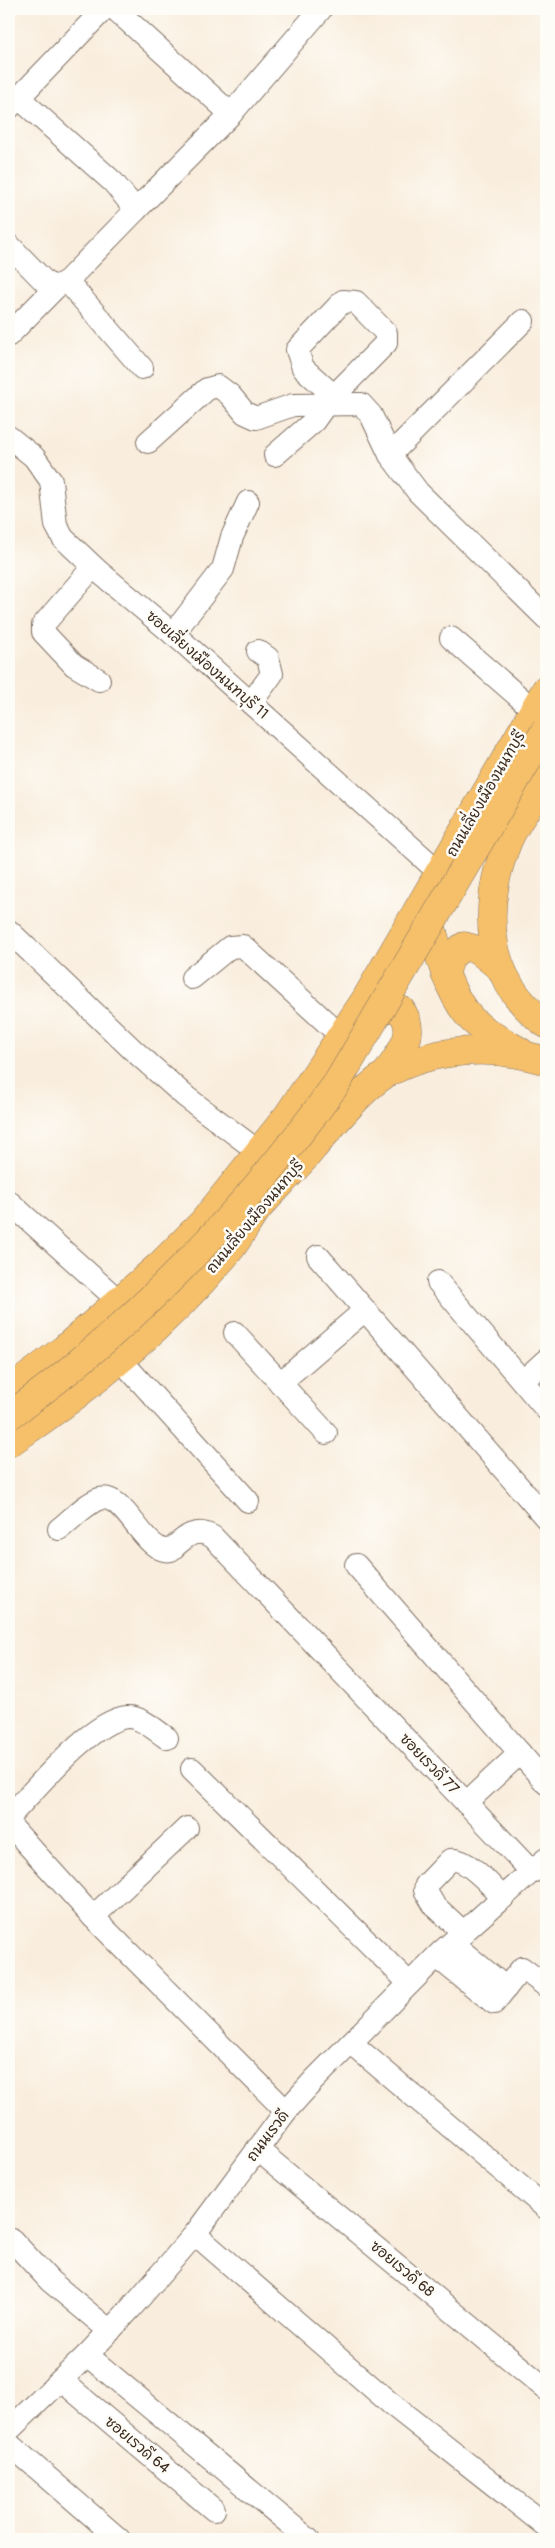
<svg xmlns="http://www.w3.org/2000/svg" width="555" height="2548" font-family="Pangolin,'Playpen Sans Thai',sans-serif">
	<rect width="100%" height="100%" fill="#fdfcf7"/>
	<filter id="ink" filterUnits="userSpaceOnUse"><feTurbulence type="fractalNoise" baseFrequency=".02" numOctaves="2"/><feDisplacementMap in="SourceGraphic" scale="10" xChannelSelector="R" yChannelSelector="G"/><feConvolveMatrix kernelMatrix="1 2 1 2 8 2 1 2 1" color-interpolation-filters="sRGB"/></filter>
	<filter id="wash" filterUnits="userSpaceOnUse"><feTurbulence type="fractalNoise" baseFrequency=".0096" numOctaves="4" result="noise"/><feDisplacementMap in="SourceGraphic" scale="20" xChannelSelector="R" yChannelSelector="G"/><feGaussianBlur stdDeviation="1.12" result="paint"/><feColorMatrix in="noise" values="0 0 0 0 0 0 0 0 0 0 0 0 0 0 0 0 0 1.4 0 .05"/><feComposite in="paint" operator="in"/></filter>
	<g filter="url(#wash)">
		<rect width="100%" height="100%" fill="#f9eddd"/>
	</g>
	<g filter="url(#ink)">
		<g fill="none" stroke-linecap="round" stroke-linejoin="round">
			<defs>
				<g id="minor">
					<path d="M 115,9 L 231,114"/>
					<path d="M 9,108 L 104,9"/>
					<path d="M 136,210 L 231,114 L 321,9"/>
					<path d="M 9,245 L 46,283 L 56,287 L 67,281 L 136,210 L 113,182 L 19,98"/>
					<path d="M 67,281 L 142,368"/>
					<path d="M 9,335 L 56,287"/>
					<path d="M 9,437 L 34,457 L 51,481 L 56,525 L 63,538 L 98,571 L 184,643 L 440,873"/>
					<path d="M 148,442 L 207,389 L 218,386 L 230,395 L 245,413 L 256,418 L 293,405 L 361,404 L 371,415 L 390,455 L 418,492 L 546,618"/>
					<path d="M 275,455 L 314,421 L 326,404 L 386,343 L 386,333 L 356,302 L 343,301 L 297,350 L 303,368 L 334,396"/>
					<path d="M 390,455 L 523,321"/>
					<path d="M 93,567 L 43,625 L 43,632 L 74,665 L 99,680"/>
					<path d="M 173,634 L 223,569 L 232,537 L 248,502"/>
					<path d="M 451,638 L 534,710"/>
					<path d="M 251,703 L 272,674 L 268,658 L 258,651"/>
					<path d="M 9,931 L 132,1049 L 186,1097 L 259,1152"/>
					<path d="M 192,978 L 230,947 L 243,946 L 341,1036"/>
					<path d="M 9,1202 L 120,1302"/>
					<path d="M 318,1256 L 546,1518"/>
					<path d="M 438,1282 L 546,1409"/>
					<path d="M 235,1333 L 326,1433"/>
					<path d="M 120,1359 L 248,1501"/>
					<path d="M 523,1381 L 546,1360"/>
					<path d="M 280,1383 L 365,1310"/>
					<path d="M 59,1529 C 71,1520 85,1504 99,1499 C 125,1490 144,1556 171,1550 C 184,1538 195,1526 213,1537 L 532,1872"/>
					<path d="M 356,1565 L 546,1783"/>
					<path d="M 192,1769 L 409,1983"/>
					<path d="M 466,1803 L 520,1753"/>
					<path d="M 9,1817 C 35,1790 90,1721 127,1717 C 141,1716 156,1731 167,1738"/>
					<path d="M 9,1824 L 93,1917 L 286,2111"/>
					<path d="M 93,1917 L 187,1828"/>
					<path d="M 464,1933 L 434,1905 L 425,1890 L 426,1885 L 450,1860 C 467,1857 491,1886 503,1898"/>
					<path d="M 452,1943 L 506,1988 L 522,1968 L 546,1986"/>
					<path d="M 437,1957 L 494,2003 L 506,1988"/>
					<path d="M 351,2043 L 546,2208"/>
					<path d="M 257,2149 L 546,2389"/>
					<path d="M 195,2234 L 390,2403 L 546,2526"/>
					<path d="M 12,2240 L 50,2281 L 110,2331"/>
					<path d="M 87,2355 L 308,2539"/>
					<path d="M 61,2380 L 214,2510"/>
					<path d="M 9,2430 L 87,2355 L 131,2308 L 195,2234 L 286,2111 L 314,2080 L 440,1953 L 546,1859"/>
					<path d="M 9,2444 L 119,2539"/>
				</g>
				<g id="major">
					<path d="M 546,779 C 534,799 517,820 508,841 C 481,908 484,979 546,1024"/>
					<path d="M 427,906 C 435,942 448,1002 478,1025 C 491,1036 507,1043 521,1052"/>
					<path d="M 445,974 L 451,956 L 464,946 L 478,950 L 499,967"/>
					<path d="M 362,1020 L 388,1008 L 401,1010 C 418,1035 401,1050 387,1073"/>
					<path d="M 9,1391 L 64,1349 L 161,1264 L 203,1222 L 288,1115 L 365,1000 L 546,689"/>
					<path d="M 9,1443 C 89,1390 166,1326 228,1252 C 240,1238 248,1220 260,1206 C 278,1186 297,1168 314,1147 C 332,1126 364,1086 388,1073 C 435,1047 496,1045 546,1061"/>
				</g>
			</defs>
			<use href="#minor" stroke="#7e6e61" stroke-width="24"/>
			<use href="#major" stroke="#7e6e61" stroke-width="29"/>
			<use href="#minor" stroke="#fff" stroke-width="22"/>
			<use href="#major" stroke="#f6c06b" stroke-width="28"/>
			<defs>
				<path id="major-bridge" d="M 9,1416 C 136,1325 245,1211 337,1083 L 546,729"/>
			</defs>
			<use href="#major-bridge" stroke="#7e6e61" stroke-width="29" stroke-linecap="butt"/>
			<use href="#major-bridge" stroke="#f6c06b" stroke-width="28"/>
		</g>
	</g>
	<g text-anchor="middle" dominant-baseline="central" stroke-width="5" stroke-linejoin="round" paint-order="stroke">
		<g font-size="15" fill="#3b2a1e" stroke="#fdfcf7">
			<text transform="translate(207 665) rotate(41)">ซอยเลี่ยงเมืองนนทบุรี 11</text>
			<text transform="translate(486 794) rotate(-60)">ถนนเลี่ยงเมืองนนทบุรี</text>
			<text transform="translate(255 1217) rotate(-50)">ถนนเลี่ยงเมืองนนทบุรี</text>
			<text transform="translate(429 1764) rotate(46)">ซอยเรวดี 77</text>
			<text transform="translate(268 2136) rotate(-53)">ถนนเรวดี</text>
			<text transform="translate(402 2269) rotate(40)">ซอยเรวดี 68</text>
			<text transform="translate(137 2445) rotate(40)">ซอยเรวดี 64</text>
		</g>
	</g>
	<rect width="555" height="2548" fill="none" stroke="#fdfcf7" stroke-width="30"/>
</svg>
